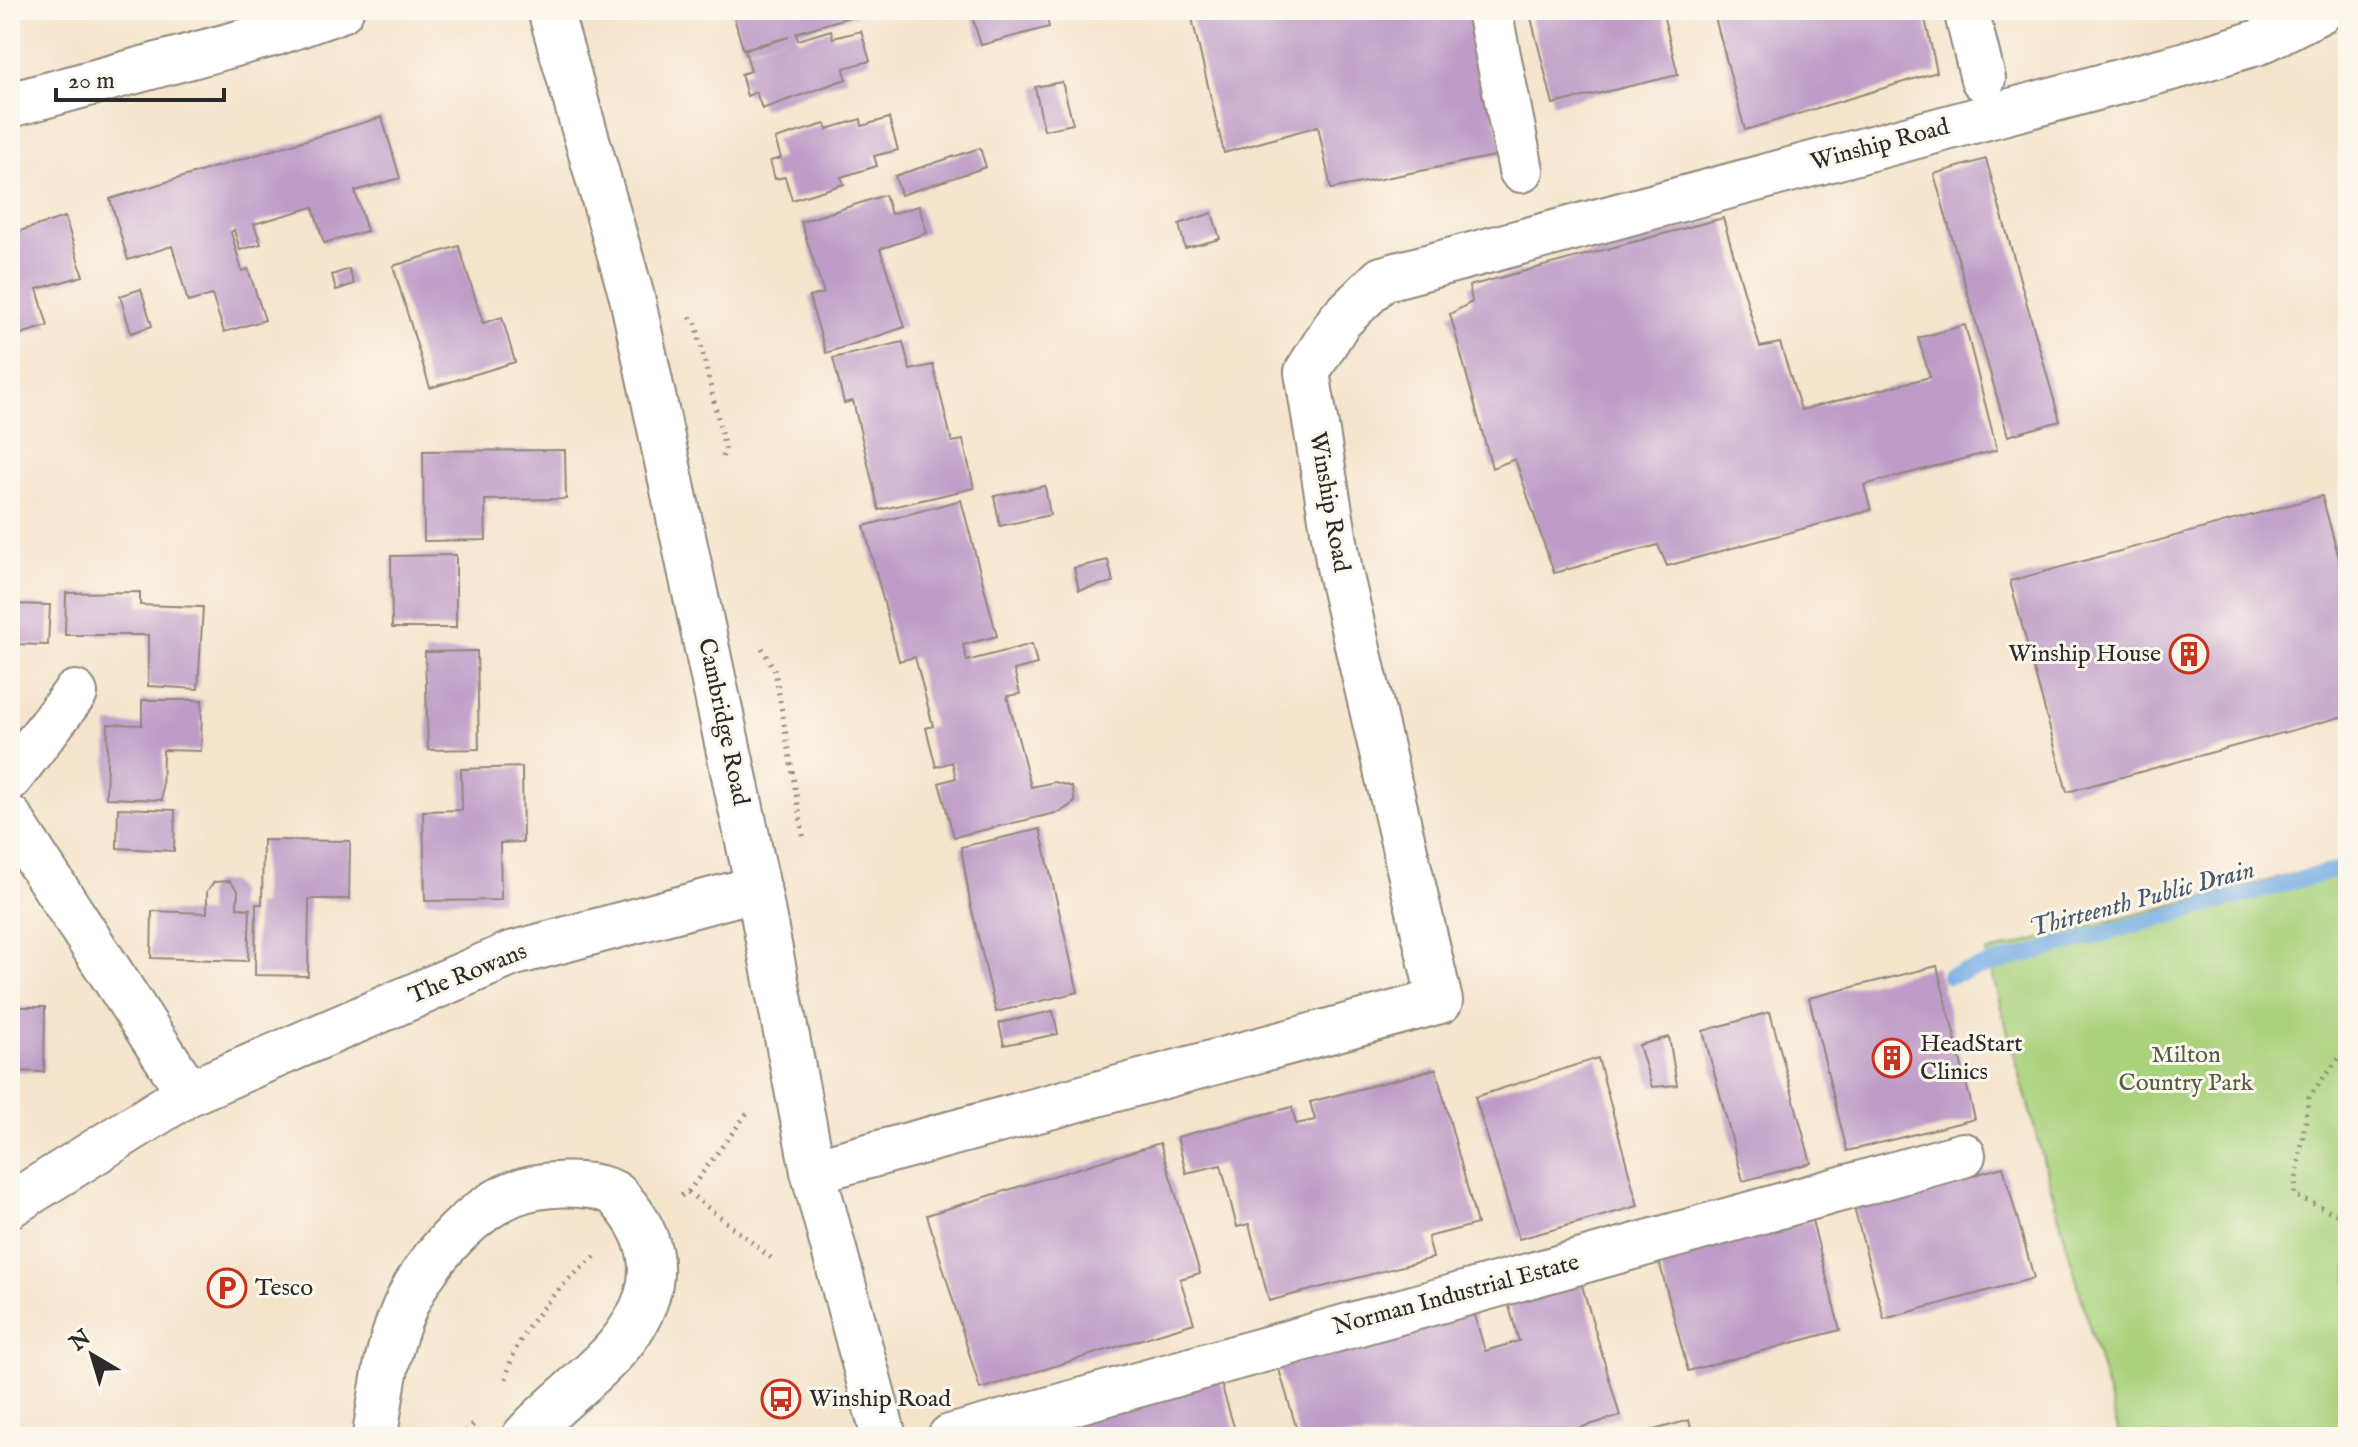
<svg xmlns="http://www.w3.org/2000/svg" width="2358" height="1447" font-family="'IM FELL English',serif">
	<rect width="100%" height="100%" fill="#fbf7ec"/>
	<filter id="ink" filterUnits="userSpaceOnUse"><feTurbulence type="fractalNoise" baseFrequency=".0125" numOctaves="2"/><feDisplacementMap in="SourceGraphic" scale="16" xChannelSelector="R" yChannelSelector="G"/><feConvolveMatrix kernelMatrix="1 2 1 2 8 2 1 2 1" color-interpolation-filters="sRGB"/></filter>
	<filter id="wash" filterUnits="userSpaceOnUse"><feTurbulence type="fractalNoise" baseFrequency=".006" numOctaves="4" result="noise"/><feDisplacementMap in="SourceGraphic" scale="32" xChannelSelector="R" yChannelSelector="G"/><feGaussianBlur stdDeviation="1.8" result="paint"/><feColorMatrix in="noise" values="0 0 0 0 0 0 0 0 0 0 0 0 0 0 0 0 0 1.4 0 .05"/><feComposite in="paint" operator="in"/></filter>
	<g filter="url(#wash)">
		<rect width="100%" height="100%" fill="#f5e4cc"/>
		<path fill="#aad27d" stroke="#6a7e54" stroke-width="2" d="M 2348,860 L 2348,1437 L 2120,1437 L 1986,953 Z"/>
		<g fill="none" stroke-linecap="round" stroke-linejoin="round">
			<path stroke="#74ade4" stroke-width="16" d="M 1949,976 L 2348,867"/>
		</g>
		<g id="blocks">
			<g fill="#bf9cc8">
				<path d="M 732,10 L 872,10 L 796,33 L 798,40 L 831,30 L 833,38 L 861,31 L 870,61 L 844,68 L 846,79 L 762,109 L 756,92 L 747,96 L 741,74 L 751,71 L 745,50 L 789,37 L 743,49 Z"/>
				<path d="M 970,10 L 1044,10 L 1049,27 L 981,45 Z"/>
				<path d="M 1190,10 L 1469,10 L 1504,154 L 1331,189 L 1318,126 L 1224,153 Z"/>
				<path d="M 1529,10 L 1662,10 L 1678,75 L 1553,104 Z"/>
				<path d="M 1713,10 L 1923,10 L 1937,72 L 1745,130 Z"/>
				<path d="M 1062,82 L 1073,124 L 1044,130 L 1035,87 Z"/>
				<path d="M 382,117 L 400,178 L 355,191 L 367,231 L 324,243 L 313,207 L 254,224 L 261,244 L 240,250 L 234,230 L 231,232 L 242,271 L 248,269 L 265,320 L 224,332 L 212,295 L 188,302 L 172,246 L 128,260 L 110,199 Z"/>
				<path d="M 889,118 L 898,150 L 874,156 L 877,166 L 841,177 L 844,184 L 792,200 L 785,177 L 775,179 L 770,161 L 781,158 L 775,139 L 825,124 L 827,129 L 861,119 L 862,126 Z"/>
				<path d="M 980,148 L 986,167 L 901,195 L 895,176 Z"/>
				<path d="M 1986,159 L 2060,421 L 2008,436 L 1934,174 Z"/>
				<path d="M 885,195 L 891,214 L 919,206 L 927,233 L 880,249 L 905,327 L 826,353 L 809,297 L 824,293 L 801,222 Z"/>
				<path d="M 1212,213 L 1220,239 L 1185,248 L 1179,224 Z"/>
				<path d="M 65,217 L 83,276 L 37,289 L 48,326 L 10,337 L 10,234 Z"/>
				<path d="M 1723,218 L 1760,347 L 1780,343 L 1801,410 L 1930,377 L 1918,338 L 1965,325 L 1997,450 L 1864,485 L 1871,510 L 1667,566 L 1658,545 L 1554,573 L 1515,459 L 1492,468 L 1450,314 L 1472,302 L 1469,286 Z"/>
				<path d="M 459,246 L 483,323 L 502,317 L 515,362 L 430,388 L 393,266 Z"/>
				<path d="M 349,269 L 354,284 L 336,290 L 332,275 Z"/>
				<path d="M 141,289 L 152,326 L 131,333 L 120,296 Z"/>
				<path d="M 903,342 L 910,370 L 933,365 L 952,442 L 963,440 L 974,488 L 879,510 L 853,401 L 844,403 L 833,358 Z"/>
				<path d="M 565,450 L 566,499 L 485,500 L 486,540 L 424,541 L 423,451 Z"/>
				<path d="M 1045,486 L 1050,515 L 1000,526 L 994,496 Z"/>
				<path d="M 2322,496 L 2348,592 L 2348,715 L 2067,792 L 2010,581 Z"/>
				<path d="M 961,500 L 997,636 L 963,645 L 967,661 L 1032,644 L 1037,664 L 1014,670 L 1020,694 L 1007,696 L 1031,787 L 1055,782 L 1072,787 L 1075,802 L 1060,812 L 954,837 L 939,783 L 956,778 L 952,762 L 936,767 L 926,728 L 933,726 L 915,657 L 899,661 L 864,526 Z"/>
				<path d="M 456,555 L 456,628 L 392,628 L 391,556 Z"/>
				<path d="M 1108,560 L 1113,582 L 1079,590 L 1074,568 Z"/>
				<path d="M 140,592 L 140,605 L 203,607 L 198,689 L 148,686 L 148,635 L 65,635 L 66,593 Z"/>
				<path d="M 10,604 L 50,605 L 48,645 L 10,644 Z"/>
				<path d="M 477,651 L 479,749 L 428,750 L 425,652 Z"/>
				<path d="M 142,700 L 202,700 L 201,751 L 163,750 L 162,800 L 106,798 L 108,724 L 142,725 Z"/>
				<path d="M 522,767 L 523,842 L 500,843 L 501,900 L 425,901 L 423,811 L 462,810 L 461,769 Z"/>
				<path d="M 118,808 L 175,810 L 174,851 L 117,848 Z"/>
				<path d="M 1040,829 L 1078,992 L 996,1012 L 970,902 L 961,847 Z"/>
				<path d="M 263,840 L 350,841 L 349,899 L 309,899 L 308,976 L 255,975 L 256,904 L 262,904 Z"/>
				<path d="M 230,881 L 238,891 L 237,908 L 250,909 L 248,961 L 151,958 L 152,911 L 207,913 L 207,891 L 214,882 Z"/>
				<path d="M 1937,966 L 1975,1119 L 1847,1151 L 1809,998 Z"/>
				<path d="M 10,1007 L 45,1007 L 44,1072 L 10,1071 Z"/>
				<path d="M 1053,1011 L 1058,1034 L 1004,1045 L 999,1023 Z"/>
				<path d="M 1770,1012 L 1811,1163 L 1743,1181 L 1703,1031 Z"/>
				<path d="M 1669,1037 L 1677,1085 L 1652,1087 L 1639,1045 Z"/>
				<path d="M 1598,1058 L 1638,1206 L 1519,1239 L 1475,1097 Z"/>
				<path d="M 1436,1069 L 1477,1224 L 1428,1237 L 1433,1258 L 1269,1301 L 1249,1224 L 1237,1227 L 1221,1165 L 1186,1173 L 1177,1137 L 1292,1107 L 1296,1124 L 1315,1120 L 1310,1102 Z"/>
				<path d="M 1160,1143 L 1200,1273 L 1180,1279 L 1194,1323 L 980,1389 L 927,1215 Z"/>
				<path d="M 2003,1167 L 2034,1278 L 1884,1319 L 1854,1208 Z"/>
				<path d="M 1812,1220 L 1840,1330 L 1688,1371 L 1659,1261 Z"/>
				<path d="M 1579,1275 L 1620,1416 L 1548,1437 L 1299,1437 L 1278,1366 L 1473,1309 L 1485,1351 L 1519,1341 L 1506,1296 Z"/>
				<path d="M 1219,1377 L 1237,1437 L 1036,1437 L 1035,1436 Z"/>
				<path d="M 1689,1420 L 1693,1437 L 1633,1437 L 1633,1436 Z"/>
			</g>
		</g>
	</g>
	<g filter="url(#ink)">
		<use href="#blocks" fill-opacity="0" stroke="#90887c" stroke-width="2"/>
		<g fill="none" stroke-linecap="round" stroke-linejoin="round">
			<defs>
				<g id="minor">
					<path d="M 550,10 L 632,297 L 758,888 L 813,1171 L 884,1437"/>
					<path d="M 1489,10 L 1521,170"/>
					<path d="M 1966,10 L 1983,79"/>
					<path d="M 10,105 L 276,33 L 341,10"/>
					<path d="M 10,778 L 75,693"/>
					<path d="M 10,818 L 189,1093"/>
					<path d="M 813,1171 L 1440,1001 L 1340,572 L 1307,372 L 1339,321 L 1382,279 L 2186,64 L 2259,42 L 2322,10"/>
					<path d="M 10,1205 L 189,1093 L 511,954 L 758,888"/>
					<path d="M 375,1437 C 382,1385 389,1331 416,1285 C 437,1250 474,1210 512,1194 C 539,1183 587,1180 614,1193 C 618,1195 622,1202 626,1206 C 648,1233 657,1263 647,1296 C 627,1359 564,1390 524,1437"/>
					<path d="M 950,1437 L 1963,1155"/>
				</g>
			</defs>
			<use href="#minor" stroke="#90887c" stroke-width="48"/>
			<g stroke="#90887c" stroke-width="5" stroke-dasharray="2 6" stroke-linecap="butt">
				<path d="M 690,317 L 696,324 L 725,449 L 721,461"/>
				<path d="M 762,648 L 775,671 L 804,840"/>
				<path d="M 2348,1046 L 2309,1097 L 2294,1195 L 2348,1219"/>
				<path d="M 688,1192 L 748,1112"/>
				<path d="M 681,1196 L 688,1192 L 775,1261"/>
				<path d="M 506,1379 C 515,1331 559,1285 597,1255"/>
				<path d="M 460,1437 L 474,1424"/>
			</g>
			<use href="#minor" stroke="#fff" stroke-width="44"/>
		</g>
	</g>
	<defs>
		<symbol id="building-ring" viewBox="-11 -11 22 22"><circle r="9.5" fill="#fbf7ec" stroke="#c8321e" stroke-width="1.5"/><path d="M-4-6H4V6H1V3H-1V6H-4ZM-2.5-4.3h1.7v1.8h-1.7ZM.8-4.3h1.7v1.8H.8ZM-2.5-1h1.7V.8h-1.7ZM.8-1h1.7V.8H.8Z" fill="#c8321e"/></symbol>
		<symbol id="parking-ring" viewBox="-11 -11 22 22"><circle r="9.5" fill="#fbf7ec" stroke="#c8321e" stroke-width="1.5"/><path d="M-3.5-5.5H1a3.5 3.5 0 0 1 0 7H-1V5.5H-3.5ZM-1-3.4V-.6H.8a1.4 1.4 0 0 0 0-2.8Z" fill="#c8321e"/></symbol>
		<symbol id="bus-ring" viewBox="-11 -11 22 22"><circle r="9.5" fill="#fbf7ec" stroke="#c8321e" stroke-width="1.5"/><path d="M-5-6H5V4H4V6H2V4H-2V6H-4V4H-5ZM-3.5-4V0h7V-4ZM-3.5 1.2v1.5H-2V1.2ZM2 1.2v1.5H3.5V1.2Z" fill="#c8321e"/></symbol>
	</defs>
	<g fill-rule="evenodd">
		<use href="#building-ring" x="2167" y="632" width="44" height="44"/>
		<use href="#building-ring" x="1870" y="1036" width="44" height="44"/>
		<use href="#parking-ring" x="205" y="1266" width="44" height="44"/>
		<use href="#bus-ring" x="759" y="1377" width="44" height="44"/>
	</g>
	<g text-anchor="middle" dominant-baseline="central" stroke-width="6" stroke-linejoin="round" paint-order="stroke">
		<g font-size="24" fill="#2b2b2b" stroke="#fbf7ec">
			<text transform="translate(1880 145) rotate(-15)">Winship Road</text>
			<text transform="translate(1329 502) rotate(80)">Winship Road</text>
			<text transform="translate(723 722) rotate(78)">Cambridge Road</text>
			<text transform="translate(468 974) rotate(-22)">The Rowans</text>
			<text transform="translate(1456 1295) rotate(-15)">Norman Industrial Estate</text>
		</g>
		<g font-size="24" fill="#2b2b2b" stroke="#fbf7ec" text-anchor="start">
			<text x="2161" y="654" text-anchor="end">Winship House</text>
			<text x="1920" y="1044">HeadStart<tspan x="1920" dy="28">Clinics</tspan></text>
			<text x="255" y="1288">Tesco</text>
			<text x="809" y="1399">Winship Road</text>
		</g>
		<g font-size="24" fill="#515d44" stroke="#fbf7ec">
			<text x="2186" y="1055">Milton<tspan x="2186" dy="28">Country Park</tspan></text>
		</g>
		<g font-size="26" font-style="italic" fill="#45586c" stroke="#fbf7ec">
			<text transform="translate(2142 899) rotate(-15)">Thirteenth Public Drain</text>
		</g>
	</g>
	<rect width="2358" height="1447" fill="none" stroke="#fbf7ec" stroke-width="40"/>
	<g transform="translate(92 1355) rotate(322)" stroke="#fbf7ec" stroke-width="6" paint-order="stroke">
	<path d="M0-6L14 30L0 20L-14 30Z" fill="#2b2b2b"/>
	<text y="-12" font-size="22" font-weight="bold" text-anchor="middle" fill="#2b2b2b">N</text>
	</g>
	<path d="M56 88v12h168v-12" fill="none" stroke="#2b2b2b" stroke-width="4"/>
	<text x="68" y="88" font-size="24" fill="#2b2b2b" stroke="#fbf7ec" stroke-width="6" paint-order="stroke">20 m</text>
</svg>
